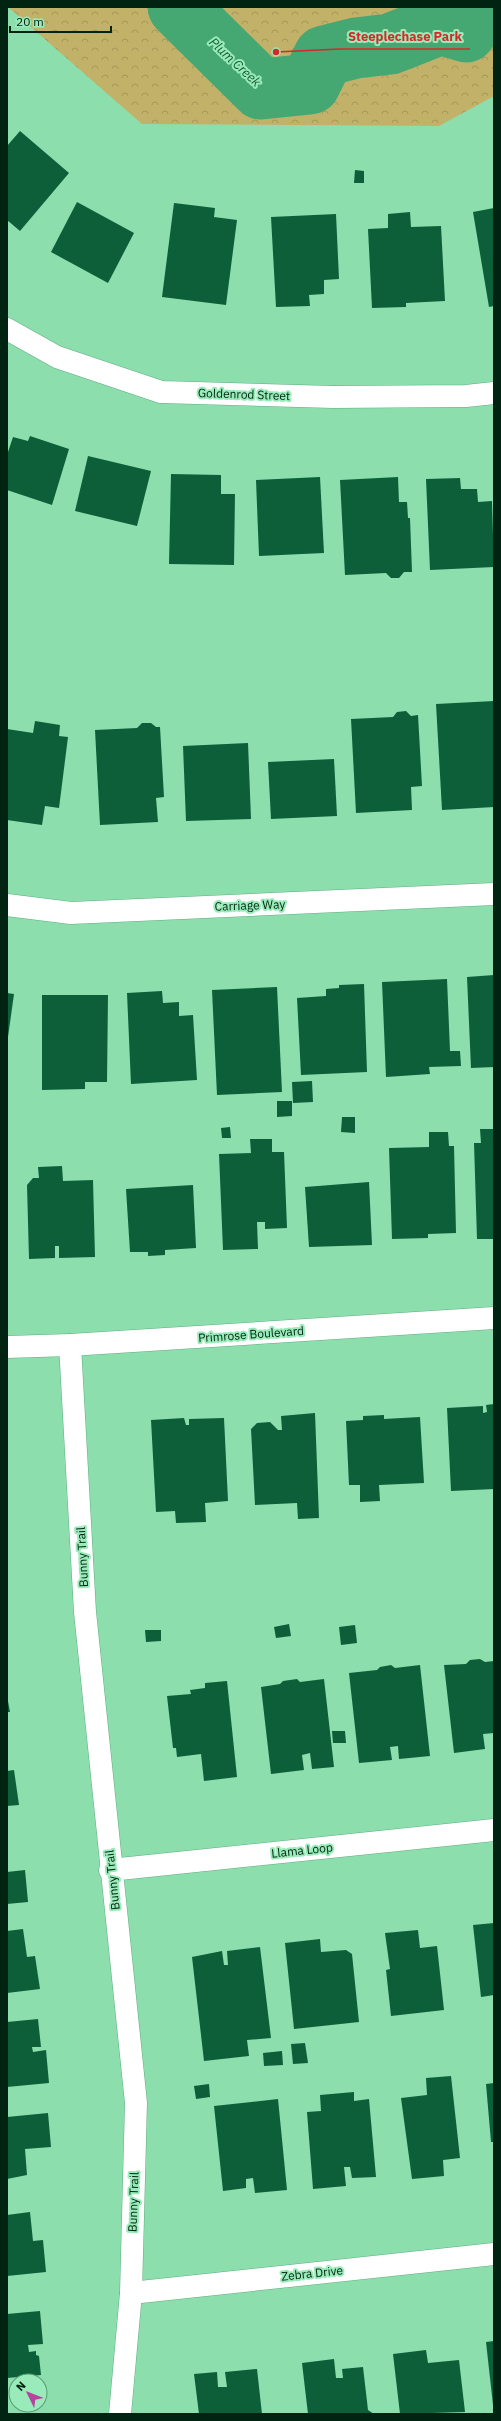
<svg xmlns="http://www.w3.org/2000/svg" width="501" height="2421" font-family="'IBM Plex Sans',sans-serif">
	<defs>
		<pattern id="forest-crowns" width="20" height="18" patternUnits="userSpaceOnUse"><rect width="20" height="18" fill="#c2b269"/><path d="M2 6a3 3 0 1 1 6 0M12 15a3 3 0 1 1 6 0" fill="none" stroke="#a5995a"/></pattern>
	</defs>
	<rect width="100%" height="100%" fill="#8cdead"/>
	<path fill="url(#forest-crowns)" d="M 8,7 L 494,7 L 494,96 L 439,126 L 142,124 Z"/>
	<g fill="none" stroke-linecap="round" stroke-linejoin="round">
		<path stroke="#45a772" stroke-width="61" d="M 178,7 L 261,89 L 310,84 L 324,56 L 356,48 L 390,44 L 441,24 L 466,32 L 484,7"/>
	</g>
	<g fill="#0c5f39">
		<path d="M 20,131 L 69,173 L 20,231 L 7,220 L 7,146 Z"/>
		<path d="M 355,170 L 364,171 L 364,183 L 354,183 Z"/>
		<path d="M 77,202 L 134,233 L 108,283 L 51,252 Z"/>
		<path d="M 174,203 L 215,208 L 214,217 L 237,220 L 226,305 L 162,297 Z"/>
		<path d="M 494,208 L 494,306 L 489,307 L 473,212 Z"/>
		<path d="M 410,212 L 411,227 L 441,226 L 445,301 L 406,303 L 406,307 L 372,308 L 368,229 L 388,228 L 388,214 Z"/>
		<path d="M 336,214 L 339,279 L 324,280 L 324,294 L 309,295 L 310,306 L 276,307 L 271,217 Z"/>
		<path d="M 30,436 L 69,449 L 52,505 L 7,490 L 7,455 L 13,437 L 28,441 Z"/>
		<path d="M 88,456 L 151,471 L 137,526 L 75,511 Z"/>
		<path d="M 171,474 L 221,475 L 221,494 L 235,494 L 234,565 L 169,564 Z"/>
		<path d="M 320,477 L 324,553 L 259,556 L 256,480 Z"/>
		<path d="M 398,477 L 399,502 L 407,502 L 408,518 L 410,518 L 412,572 L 404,572 L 399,578 L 391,578 L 386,573 L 345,575 L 340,480 Z"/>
		<path d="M 460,478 L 461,489 L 477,489 L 478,502 L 492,501 L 494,567 L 430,570 L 426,479 Z"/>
		<path d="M 494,701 L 494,807 L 442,810 L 436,704 Z"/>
		<path d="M 406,711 L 411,716 L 418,715 L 422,786 L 411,787 L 412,810 L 356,813 L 351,719 L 393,717 L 397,712 Z"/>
		<path d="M 35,721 L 60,725 L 59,736 L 68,737 L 59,808 L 45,806 L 42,825 L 7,820 L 7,729 L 33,733 Z"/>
		<path d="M 142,723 L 151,723 L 156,727 L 160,727 L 164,797 L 156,798 L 158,822 L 100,825 L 95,730 L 137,728 Z"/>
		<path d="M 248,743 L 251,819 L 186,821 L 183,746 Z"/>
		<path d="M 334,759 L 337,816 L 271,819 L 268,762 Z"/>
		<path d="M 494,975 L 494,1067 L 471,1068 L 467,977 Z"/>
		<path d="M 447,979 L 450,1051 L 460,1051 L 461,1066 L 429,1067 L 430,1074 L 386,1077 L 382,982 Z"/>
		<path d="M 364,984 L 367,1072 L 301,1075 L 297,998 L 326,996 L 326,989 L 339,988 L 339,985 Z"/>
		<path d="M 277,987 L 282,1092 L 217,1095 L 212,990 Z"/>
		<path d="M 162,991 L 163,1003 L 179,1002 L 179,1016 L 193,1015 L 197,1080 L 131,1084 L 127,993 Z"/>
		<path d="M 7,993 L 14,994 L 8,1037 L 7,1037 Z"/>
		<path d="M 42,995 L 108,995 L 107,1082 L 85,1082 L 85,1089 L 42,1090 Z"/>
		<path d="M 312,1081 L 313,1102 L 293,1103 L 292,1082 Z"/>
		<path d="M 277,1101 L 292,1101 L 292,1116 L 277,1117 Z"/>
		<path d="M 342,1117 L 355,1117 L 355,1133 L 341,1132 Z"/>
		<path d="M 230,1127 L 231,1138 L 222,1138 L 221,1128 Z"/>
		<path d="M 480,1129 L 494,1129 L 494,1239 L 477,1239 L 474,1143 L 481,1143 Z"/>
		<path d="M 429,1132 L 448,1132 L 449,1146 L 454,1146 L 456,1233 L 428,1234 L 428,1238 L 392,1239 L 389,1148 L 429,1147 Z"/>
		<path d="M 250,1139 L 272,1139 L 272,1152 L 284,1152 L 287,1228 L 265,1229 L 265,1222 L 257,1222 L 258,1249 L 223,1250 L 219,1154 L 251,1153 Z"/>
		<path d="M 62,1166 L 63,1181 L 93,1180 L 95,1257 L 59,1258 L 59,1246 L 55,1246 L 55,1258 L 29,1259 L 27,1185 L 33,1178 L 39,1178 L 38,1167 Z"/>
		<path d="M 369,1182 L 372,1245 L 309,1247 L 305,1187 Z"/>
		<path d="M 193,1185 L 196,1248 L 165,1250 L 165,1255 L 148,1256 L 148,1252 L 130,1252 L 126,1189 Z"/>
		<path d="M 494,1404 L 494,1489 L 451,1491 L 447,1408 L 483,1406 L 483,1413 L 487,1412 L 486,1405 Z"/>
		<path d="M 315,1413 L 319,1518 L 298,1519 L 297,1503 L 255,1505 L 251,1429 L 257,1423 L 270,1422 L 278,1430 L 282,1430 L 281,1416 Z"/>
		<path d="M 384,1415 L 384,1419 L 420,1417 L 424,1483 L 379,1485 L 380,1501 L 360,1502 L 360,1485 L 349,1485 L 346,1421 L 363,1420 L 363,1416 Z"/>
		<path d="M 184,1418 L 186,1425 L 189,1425 L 189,1419 L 224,1418 L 228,1501 L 205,1503 L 206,1522 L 176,1523 L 175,1511 L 156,1512 L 151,1420 Z"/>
		<path d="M 289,1624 L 291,1636 L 276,1638 L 274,1627 Z"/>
		<path d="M 355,1625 L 357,1643 L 341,1645 L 339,1627 Z"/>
		<path d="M 145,1630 L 161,1630 L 161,1641 L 146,1642 Z"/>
		<path d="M 480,1659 L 485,1662 L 494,1661 L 494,1733 L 483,1734 L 485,1749 L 454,1753 L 444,1665 L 466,1664 L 470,1660 Z"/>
		<path d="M 391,1665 L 395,1668 L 420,1665 L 430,1756 L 399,1759 L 398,1746 L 390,1747 L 392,1760 L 359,1763 L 349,1673 L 377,1670 L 380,1667 Z"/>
		<path d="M 297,1679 L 300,1682 L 324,1679 L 334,1767 L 312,1769 L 310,1753 L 302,1755 L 304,1770 L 271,1774 L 261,1687 L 280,1684 L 283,1681 Z"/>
		<path d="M 227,1681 L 237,1777 L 204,1781 L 201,1754 L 177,1757 L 176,1748 L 173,1748 L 167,1696 L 191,1694 L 190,1690 L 205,1688 L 205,1683 Z"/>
		<path d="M 7,1696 L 10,1712 L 7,1712 Z"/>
		<path d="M 332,1731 L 345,1731 L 346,1743 L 333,1743 Z"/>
		<path d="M 14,1770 L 19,1805 L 7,1806 L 7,1771 Z"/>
		<path d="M 25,1870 L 28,1902 L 7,1904 L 7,1872 Z"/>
		<path d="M 494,1923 L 494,1995 L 481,1997 L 473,1925 Z"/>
		<path d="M 23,1929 L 27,1957 L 35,1956 L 40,1989 L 7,1993 L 7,1931 Z"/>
		<path d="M 418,1930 L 420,1948 L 437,1946 L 444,2010 L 391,2016 L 386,1970 L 390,1969 L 385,1933 Z"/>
		<path d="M 320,1939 L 321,1952 L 346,1950 L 352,1954 L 359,2022 L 294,2029 L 285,1943 Z"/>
		<path d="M 260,1947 L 271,2038 L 247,2040 L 249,2056 L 204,2061 L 192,1957 L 222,1951 L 224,1965 L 228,1965 L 227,1951 Z"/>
		<path d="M 38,2019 L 41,2047 L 32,2047 L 33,2052 L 46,2050 L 49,2083 L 7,2087 L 7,2022 Z"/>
		<path d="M 305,2043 L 308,2063 L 293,2064 L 291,2044 Z"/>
		<path d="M 282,2051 L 283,2065 L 264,2066 L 263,2053 Z"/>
		<path d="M 451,2076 L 460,2158 L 443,2160 L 444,2176 L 412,2179 L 401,2098 L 427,2095 L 426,2078 Z"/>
		<path d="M 494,2083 L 494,2142 L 491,2142 L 486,2084 Z"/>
		<path d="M 209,2084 L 210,2097 L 196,2099 L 194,2086 Z"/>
		<path d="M 354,2092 L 354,2101 L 369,2099 L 376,2177 L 352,2178 L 350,2167 L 344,2167 L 346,2186 L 313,2189 L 307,2112 L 321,2111 L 320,2095 Z"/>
		<path d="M 278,2099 L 287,2190 L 255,2193 L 253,2178 L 246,2179 L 246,2188 L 223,2191 L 214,2106 Z"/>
		<path d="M 48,2113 L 51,2147 L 25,2149 L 27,2175 L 7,2179 L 7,2117 Z"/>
		<path d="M 30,2212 L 33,2241 L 43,2240 L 46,2272 L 7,2276 L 7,2215 Z"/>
		<path d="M 40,2311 L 43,2344 L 28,2345 L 29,2352 L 36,2351 L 36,2355 L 39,2356 L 41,2375 L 7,2378 L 7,2314 Z"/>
		<path d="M 494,2341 L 494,2405 L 493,2405 L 486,2342 Z"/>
		<path d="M 426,2350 L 428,2363 L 459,2360 L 465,2412 L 400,2414 L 393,2354 Z"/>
		<path d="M 334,2359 L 336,2378 L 343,2378 L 342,2369 L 363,2367 L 368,2410 L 374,2414 L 308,2414 L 302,2363 Z"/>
		<path d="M 257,2369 L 262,2414 L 199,2414 L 194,2374 L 217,2372 L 218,2387 L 227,2387 L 225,2372 Z"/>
	</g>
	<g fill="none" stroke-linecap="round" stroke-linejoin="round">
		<defs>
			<g id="street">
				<path d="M 7,329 L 57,357 L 161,392 L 333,397 L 466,396 L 494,393"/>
				<path d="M 7,905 L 71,913 L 494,894"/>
				<path d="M 70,1345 L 85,1612 L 136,2103 L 131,2293 L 120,2414"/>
				<path d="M 7,1347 L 70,1345 L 494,1318"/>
				<path d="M 110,1870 L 494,1830"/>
				<path d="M 131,2293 L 494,2254"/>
			</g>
		</defs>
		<use href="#street" stroke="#5eae80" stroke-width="23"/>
		<use href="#street" stroke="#fff" stroke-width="22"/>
	</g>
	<g text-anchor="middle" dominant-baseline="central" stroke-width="4" stroke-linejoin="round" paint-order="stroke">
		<g font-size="12" fill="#012312" stroke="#99ebb9">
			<text transform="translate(244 394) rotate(2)">Goldenrod Street</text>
			<text transform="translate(250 905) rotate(-2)">Carriage Way</text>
			<text transform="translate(251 1334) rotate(-4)">Primrose Boulevard</text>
			<text transform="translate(82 1557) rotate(-93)">Bunny Trail</text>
			<text transform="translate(302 1850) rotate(-6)">Llama Loop</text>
			<text transform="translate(112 1880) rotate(-96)">Bunny Trail</text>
			<text transform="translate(133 2202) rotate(-88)">Bunny Trail</text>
			<text transform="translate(312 2273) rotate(-6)">Zebra Drive</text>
		</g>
		<g font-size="13" font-style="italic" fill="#155c39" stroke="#99ebb9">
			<text transform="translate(235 62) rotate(43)">Plum Creek</text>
		</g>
	</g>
	<path fill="none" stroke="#d62828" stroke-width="1.5" d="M276 52L340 49H470"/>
	<circle fill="#d62828" stroke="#99ebb9" stroke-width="1.5" cx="276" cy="52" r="4"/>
	<g font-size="13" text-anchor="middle" font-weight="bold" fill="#d62828" stroke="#99ebb9" stroke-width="4" stroke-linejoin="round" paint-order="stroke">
		<text x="405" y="41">Steeplechase Park</text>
	</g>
	<rect width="501" height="2421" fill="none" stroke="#012312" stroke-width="16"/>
	<g transform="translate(28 2393) rotate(313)"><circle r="19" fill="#99ebb9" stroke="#5c9b76"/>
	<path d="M0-3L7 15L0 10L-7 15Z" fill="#b6439e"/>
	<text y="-6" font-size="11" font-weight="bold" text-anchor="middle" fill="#012312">N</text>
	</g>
	<path d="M10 26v6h101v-6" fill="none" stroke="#012312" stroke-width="2"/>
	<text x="16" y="26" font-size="12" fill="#012312" stroke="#99ebb9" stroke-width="3" paint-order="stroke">20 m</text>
</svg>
